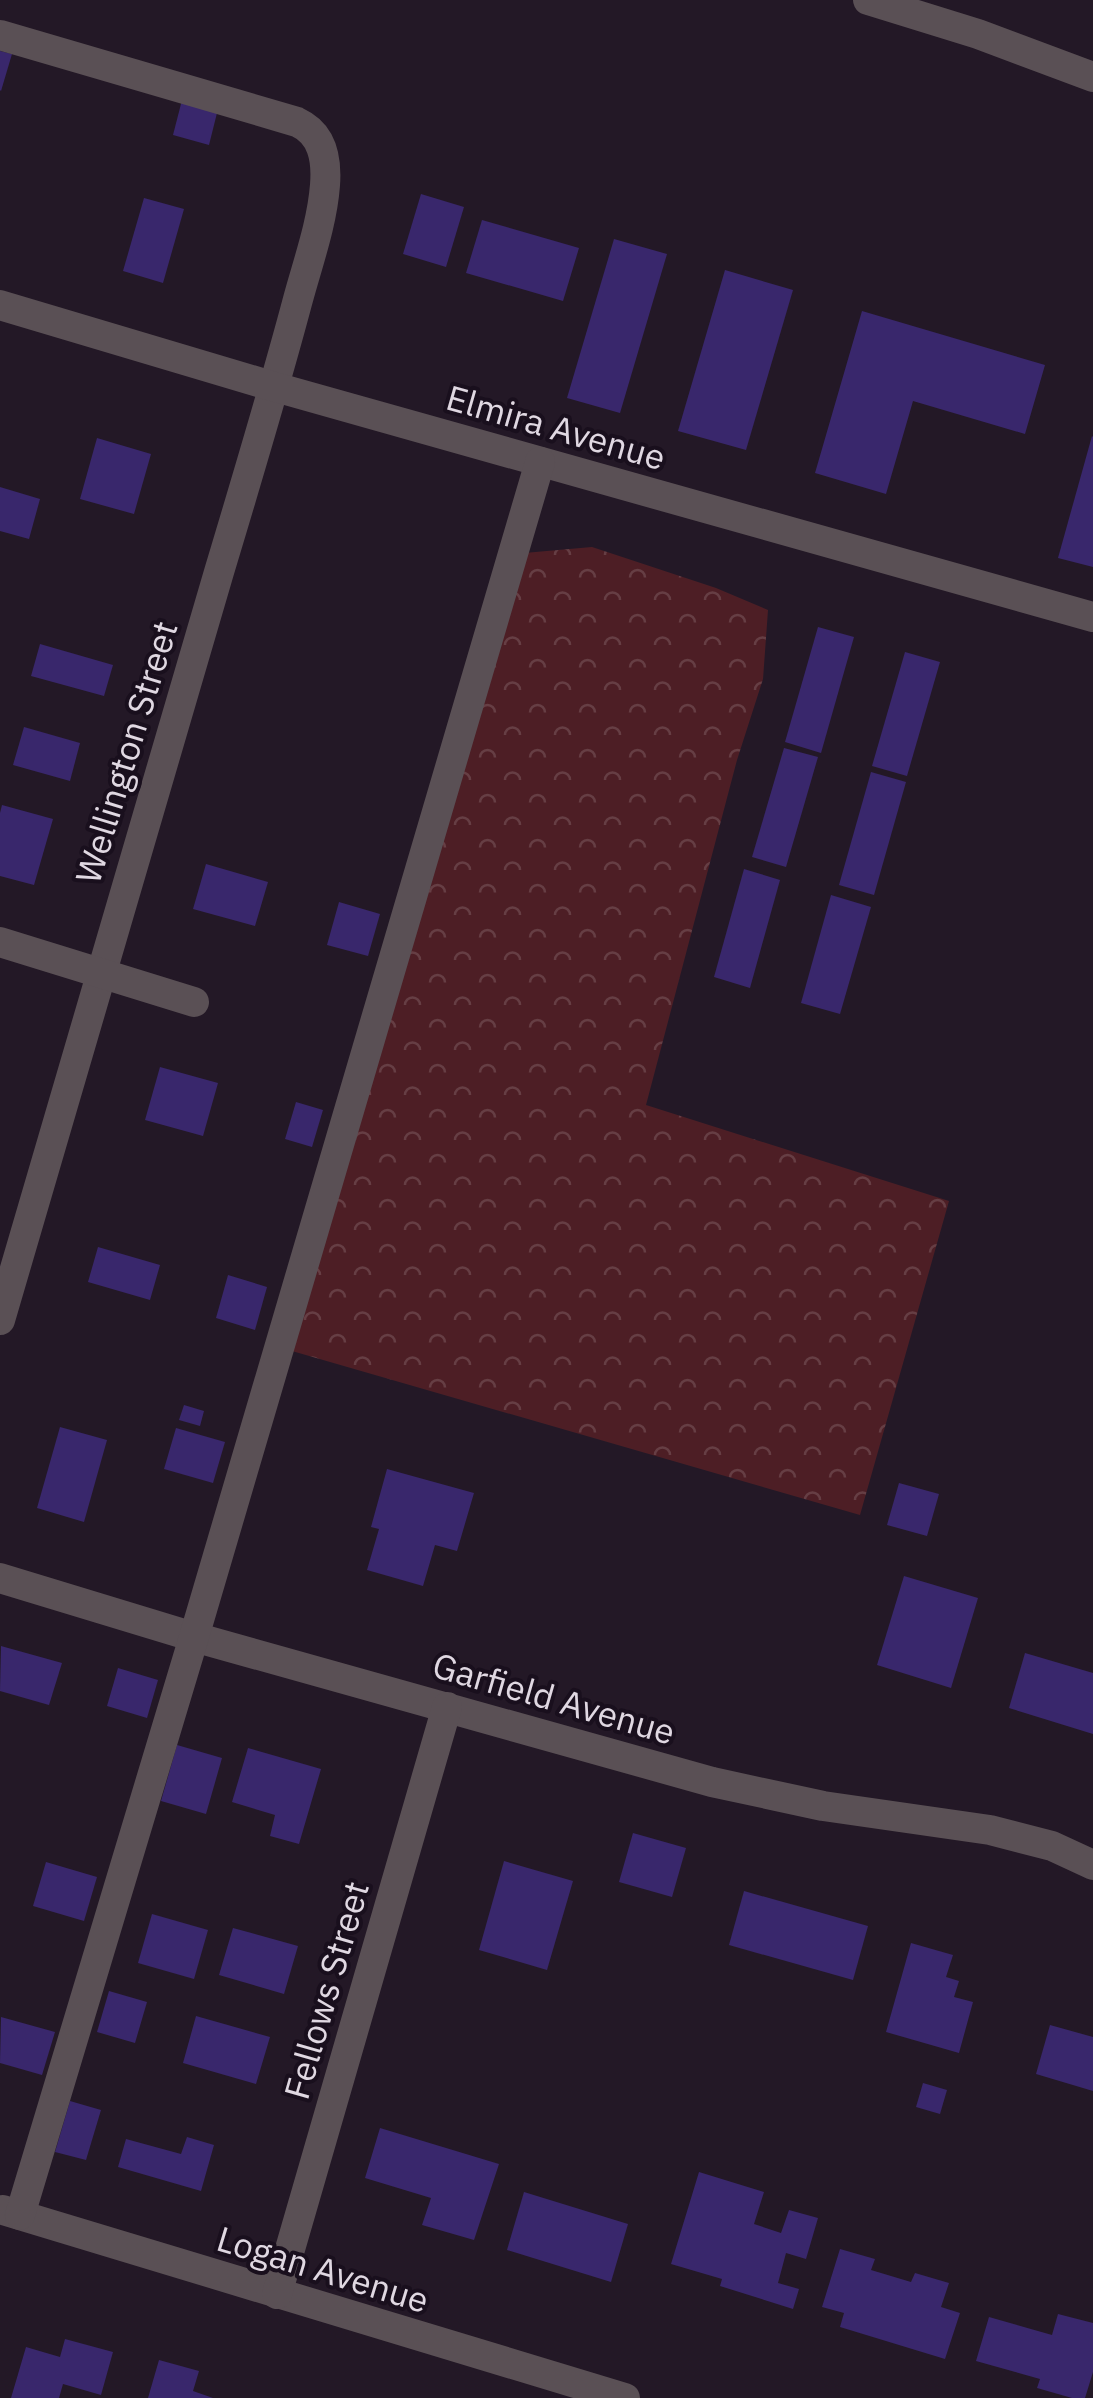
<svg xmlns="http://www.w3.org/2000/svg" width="1093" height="2398" font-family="'IBM Plex Sans',sans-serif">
	<defs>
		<pattern id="forest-crowns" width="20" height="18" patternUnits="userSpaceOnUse" patternTransform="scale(2.5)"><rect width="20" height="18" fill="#4d1e25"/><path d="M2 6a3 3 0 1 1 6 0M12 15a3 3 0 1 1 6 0" fill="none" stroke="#663e44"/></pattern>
	</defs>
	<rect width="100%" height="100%" fill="#231826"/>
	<path fill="url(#forest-crowns)" d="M 592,547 L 716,588 L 768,610 L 763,679 L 737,760 L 646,1105 L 949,1201 L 860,1515 L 292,1351 L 513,554 Z"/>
	<g fill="#39276c">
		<path d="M 0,51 L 12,54 L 1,91 L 0,90 Z"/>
		<path d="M 182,100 L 218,109 L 209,145 L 173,135 Z"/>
		<path d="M 421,194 L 464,207 L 446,267 L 403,254 Z"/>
		<path d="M 144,198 L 184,209 L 163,283 L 123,271 Z"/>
		<path d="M 482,220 L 579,248 L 563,301 L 466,273 Z"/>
		<path d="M 614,239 L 667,254 L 620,413 L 567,398 Z"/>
		<path d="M 725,270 L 793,290 L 746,450 L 678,431 Z"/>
		<path d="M 862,311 L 1045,365 L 1025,434 L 913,401 L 886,494 L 815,473 Z"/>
		<path d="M 1092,436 L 1093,437 L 1093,567 L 1058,558 Z"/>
		<path d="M 97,438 L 151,454 L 134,514 L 80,499 Z"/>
		<path d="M 0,487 L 40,499 L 29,539 L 0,531 Z"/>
		<path d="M 818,627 L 854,637 L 821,753 L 785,742 Z"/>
		<path d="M 40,644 L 113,665 L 104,696 L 31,676 Z"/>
		<path d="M 905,652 L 940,662 L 907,776 L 872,766 Z"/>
		<path d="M 24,727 L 80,743 L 70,781 L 13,765 Z"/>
		<path d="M 784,748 L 818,757 L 786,867 L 752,857 Z"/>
		<path d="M 871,772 L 906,782 L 874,895 L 839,885 Z"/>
		<path d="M 2,805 L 53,819 L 34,885 L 0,876 L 0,813 Z"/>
		<path d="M 206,864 L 268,882 L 255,926 L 193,909 Z"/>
		<path d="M 744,869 L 780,880 L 750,988 L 714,977 Z"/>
		<path d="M 831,895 L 871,907 L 840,1014 L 801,1003 Z"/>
		<path d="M 339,902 L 380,914 L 368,956 L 327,945 Z"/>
		<path d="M 160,1067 L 218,1083 L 203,1136 L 145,1120 Z"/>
		<path d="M 296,1102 L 323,1110 L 312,1147 L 285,1139 Z"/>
		<path d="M 98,1247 L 160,1265 L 150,1300 L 88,1282 Z"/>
		<path d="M 228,1275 L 267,1287 L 255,1330 L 216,1318 Z"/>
		<path d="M 184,1405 L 204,1411 L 200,1426 L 179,1420 Z"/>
		<path d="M 60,1427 L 107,1440 L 84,1522 L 37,1508 Z"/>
		<path d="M 176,1428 L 225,1442 L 213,1483 L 164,1469 Z"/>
		<path d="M 387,1469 L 474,1493 L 457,1551 L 435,1545 L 423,1586 L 367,1570 L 379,1529 L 371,1527 Z"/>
		<path d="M 899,1483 L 939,1494 L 927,1536 L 887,1525 Z"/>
		<path d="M 904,1576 L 978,1598 L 951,1688 L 877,1665 Z"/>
		<path d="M 1,1646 L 62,1663 L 49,1705 L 0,1691 Z"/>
		<path d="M 1025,1653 L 1093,1673 L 1093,1734 L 1009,1708 Z"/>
		<path d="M 118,1668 L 158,1680 L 147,1718 L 107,1706 Z"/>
		<path d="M 177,1745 L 222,1758 L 206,1814 L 161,1801 Z"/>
		<path d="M 248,1748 L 321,1769 L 299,1844 L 270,1836 L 275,1815 L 232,1802 Z"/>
		<path d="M 633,1833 L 686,1848 L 672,1897 L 619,1882 Z"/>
		<path d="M 504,1861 L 573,1881 L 547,1970 L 479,1950 Z"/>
		<path d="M 46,1862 L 97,1877 L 84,1921 L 33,1906 Z"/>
		<path d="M 744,1891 L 868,1926 L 853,1980 L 729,1945 Z"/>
		<path d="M 152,1914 L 208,1930 L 194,1979 L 138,1963 Z"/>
		<path d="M 233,1928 L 298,1946 L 284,1994 L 219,1975 Z"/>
		<path d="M 911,1943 L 953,1955 L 946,1977 L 959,1981 L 954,1997 L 973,2002 L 959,2053 L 886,2032 Z"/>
		<path d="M 109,1991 L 147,2002 L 135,2043 L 97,2032 Z"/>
		<path d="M 196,2016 L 270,2037 L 256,2084 L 183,2063 Z"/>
		<path d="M 1,2017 L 55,2032 L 42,2075 L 0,2063 Z"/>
		<path d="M 1050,2025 L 1093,2037 L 1093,2091 L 1036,2074 Z"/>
		<path d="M 923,2083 L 947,2090 L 940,2114 L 916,2107 Z"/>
		<path d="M 70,2101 L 101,2110 L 86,2160 L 55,2152 Z"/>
		<path d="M 380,2128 L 499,2164 L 474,2240 L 422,2225 L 431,2198 L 365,2178 Z"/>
		<path d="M 187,2137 L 214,2145 L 201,2191 L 118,2167 L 126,2139 L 181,2154 Z"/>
		<path d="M 699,2172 L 764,2192 L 754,2224 L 781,2233 L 789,2210 L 818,2218 L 806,2259 L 786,2253 L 778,2283 L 799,2289 L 793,2309 L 720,2286 L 722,2279 L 671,2264 Z"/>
		<path d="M 524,2192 L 628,2224 L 611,2282 L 507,2250 Z"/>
		<path d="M 840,2249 L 875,2259 L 871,2270 L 911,2282 L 915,2273 L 949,2283 L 941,2307 L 960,2313 L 945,2359 L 840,2327 L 844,2313 L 822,2307 Z"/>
		<path d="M 1058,2314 L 1093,2323 L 1093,2372 L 1085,2398 L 1072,2398 L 1037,2388 L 1040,2379 L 976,2361 L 989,2317 L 1052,2335 Z"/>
		<path d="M 65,2339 L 113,2352 L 101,2395 L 63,2384 L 59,2398 L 11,2398 L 26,2347 L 60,2357 Z"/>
		<path d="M 159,2360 L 199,2371 L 193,2391 L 213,2398 L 148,2398 Z"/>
	</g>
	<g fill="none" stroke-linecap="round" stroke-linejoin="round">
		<g stroke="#5a5055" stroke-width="30">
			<path d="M 868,0 L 978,34 L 1093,77"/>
			<path d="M 0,35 L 297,122 C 323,134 327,159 325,185 C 322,225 307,265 297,303 C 273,393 246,482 219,572 C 145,821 71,1070 0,1320"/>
			<path d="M 0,305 L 275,387 L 1093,617"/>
			<path d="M 0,942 L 194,1002"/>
			<path d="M 0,1578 L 194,1637 L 712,1782 L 823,1806 L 990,1830 L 1052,1846 L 1093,1865"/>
			<path d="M 3,2210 L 625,2398"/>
			<path d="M 20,2215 L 194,1637 L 540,462"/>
			<path d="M 277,2294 L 447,1707"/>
		</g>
	</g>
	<g text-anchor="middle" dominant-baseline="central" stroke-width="8" stroke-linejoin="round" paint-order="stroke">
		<g font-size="35" fill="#e0d8e2" stroke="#190f1d">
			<text transform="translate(556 427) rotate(16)">Elmira Avenue</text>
			<text transform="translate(126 752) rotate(-73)">Wellington Street</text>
			<text transform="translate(554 1698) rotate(16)">Garfield Avenue</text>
			<text transform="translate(326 1990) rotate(-74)">Fellows Street</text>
			<text transform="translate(323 2269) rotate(17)">Logan Avenue</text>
		</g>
	</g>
</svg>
